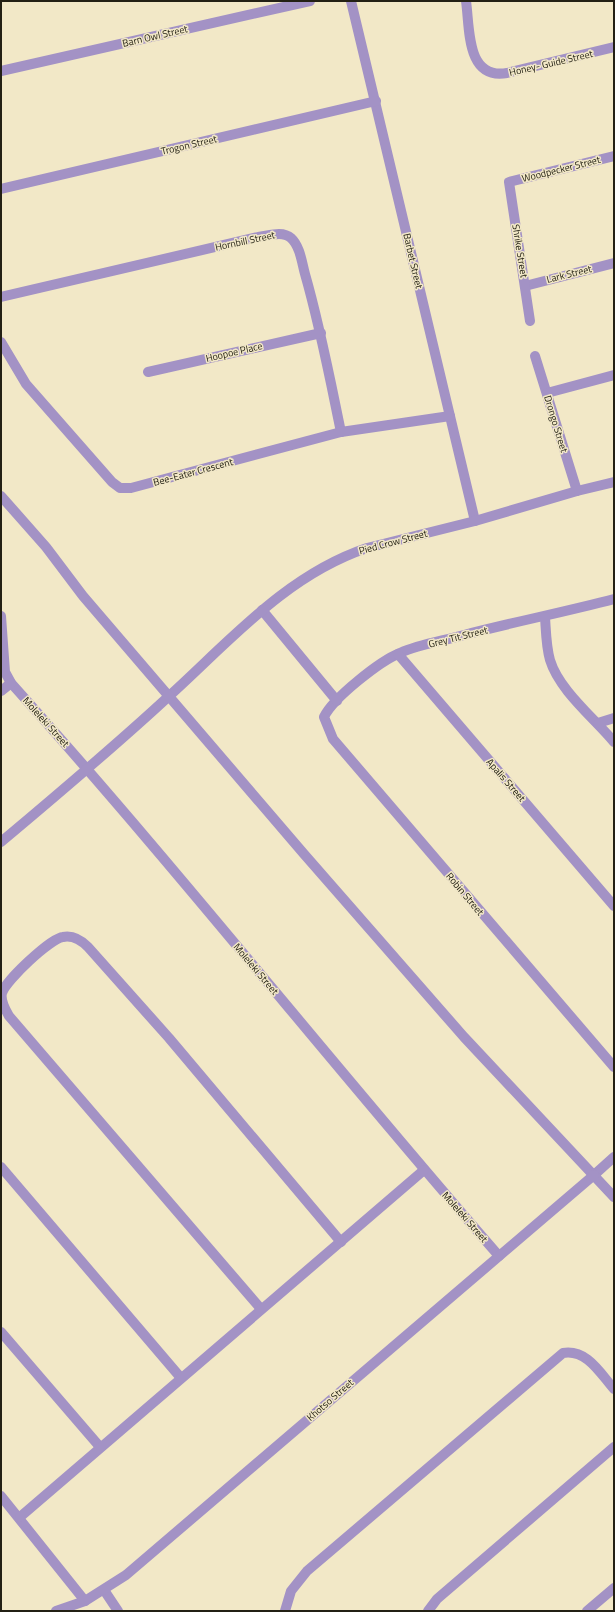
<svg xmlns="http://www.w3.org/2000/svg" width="615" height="1612" font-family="'Titillium Web',sans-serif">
	<rect width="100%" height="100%" fill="#f2e8c7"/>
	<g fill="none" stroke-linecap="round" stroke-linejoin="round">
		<g stroke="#a392c5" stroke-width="10">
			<path d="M 351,1 L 475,521"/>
			<path d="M 466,1 C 470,29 466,80 507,73 L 614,47"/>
			<path d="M 1,71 L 310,1"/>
			<path d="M 1,189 L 376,101"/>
			<path d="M 525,286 L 614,263"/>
			<path d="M 1,297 L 258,237 C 268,236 282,230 291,238 C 300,246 302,263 305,274 C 320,326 330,379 341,432"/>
			<path d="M 530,321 L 509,182 L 614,156"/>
			<path d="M 1,342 L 26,384 L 112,482 L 120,488 L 131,488 L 341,432 L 450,416"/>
			<path d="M 535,356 L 577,491"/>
			<path d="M 148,372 L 321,333"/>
			<path d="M 547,393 L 614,375"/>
			<path d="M 614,599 C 564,612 514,622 464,635 C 443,641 420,644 400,653 C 380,661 333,698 324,717 L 333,739 L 614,1067"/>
			<path d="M 262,610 L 337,701"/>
			<path d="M 1,616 L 5,672 L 11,683 C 179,870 334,1067 499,1256"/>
			<path d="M 545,617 C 546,631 546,646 550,660 C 559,690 594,718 614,742"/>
			<path d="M 398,654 L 614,906"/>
			<path d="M 1,691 L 11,683"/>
			<path d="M 598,723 L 614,718"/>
			<path d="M 1,842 C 57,795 114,747 168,697 C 229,642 286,575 367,548 L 475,521 L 577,491 L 614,482"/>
			<path d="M 1,1167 L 181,1378"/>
			<path d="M 594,1175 L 614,1157"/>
			<path d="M 261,1309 L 9,1016 C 5,1009 0,1001 2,993 C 6,980 51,938 63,937 C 73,935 81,940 88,947 L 169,1038 L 341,1242"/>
			<path d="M 1,1332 L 100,1447"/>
			<path d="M 1,1496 L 85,1601"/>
			<path d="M 20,1517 L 424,1170"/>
			<path d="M 104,1590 L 118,1611"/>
			<path d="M 285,1611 L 291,1591 L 307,1571 L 563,1353 C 587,1349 600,1373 614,1389"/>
			<path d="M 428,1611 L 437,1599 L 614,1447"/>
			<path d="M 587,1611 L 614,1588"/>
		</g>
		<g stroke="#a392c5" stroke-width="10">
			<path d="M 1,496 L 46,547 L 83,596 L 304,854 L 464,1037 L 614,1197"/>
			<path d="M 56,1611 L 85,1601 L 126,1575 L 594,1175"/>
		</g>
	</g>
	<g text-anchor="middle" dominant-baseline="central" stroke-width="3" stroke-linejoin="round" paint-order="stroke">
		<g font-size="10" fill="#232014" stroke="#f2e8c7">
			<text transform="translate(155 36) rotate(-13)">Barn Owl Street</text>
			<text transform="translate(551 63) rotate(-13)">Honey- Guide Street</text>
			<text transform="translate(189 145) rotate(-13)">Trogon Street</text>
			<text transform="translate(561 169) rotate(-14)">Woodpecker Street</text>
			<text transform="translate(245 241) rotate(-12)">Hornbill Street</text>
			<text transform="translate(520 251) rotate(81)">Shrike Street</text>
			<text transform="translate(413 261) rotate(77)">Barbet Street</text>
			<text transform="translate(569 274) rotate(-14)">Lark Street</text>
			<text transform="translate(234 352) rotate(-13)">Hoopoe Place</text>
			<text transform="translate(556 424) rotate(73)">Drongo Street</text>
			<text transform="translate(193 472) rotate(-15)">Bee-Eater Crescent</text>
			<text transform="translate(393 542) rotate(-15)">Pied Crow Street</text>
			<text transform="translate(458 637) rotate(-14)">Grey Tit Street</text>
			<text transform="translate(46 722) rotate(48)">Moleleki Street</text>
			<text transform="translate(506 780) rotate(49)">Apalis Street</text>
			<text transform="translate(465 894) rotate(50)">Robin Street</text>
			<text transform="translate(256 969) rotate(50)">Moleleki Street</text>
			<text transform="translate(465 1217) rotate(49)">Moleleki Street</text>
			<text transform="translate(330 1400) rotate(-41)">Khotso Street</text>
		</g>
	</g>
	<rect width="615" height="1612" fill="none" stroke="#232014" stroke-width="4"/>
</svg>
